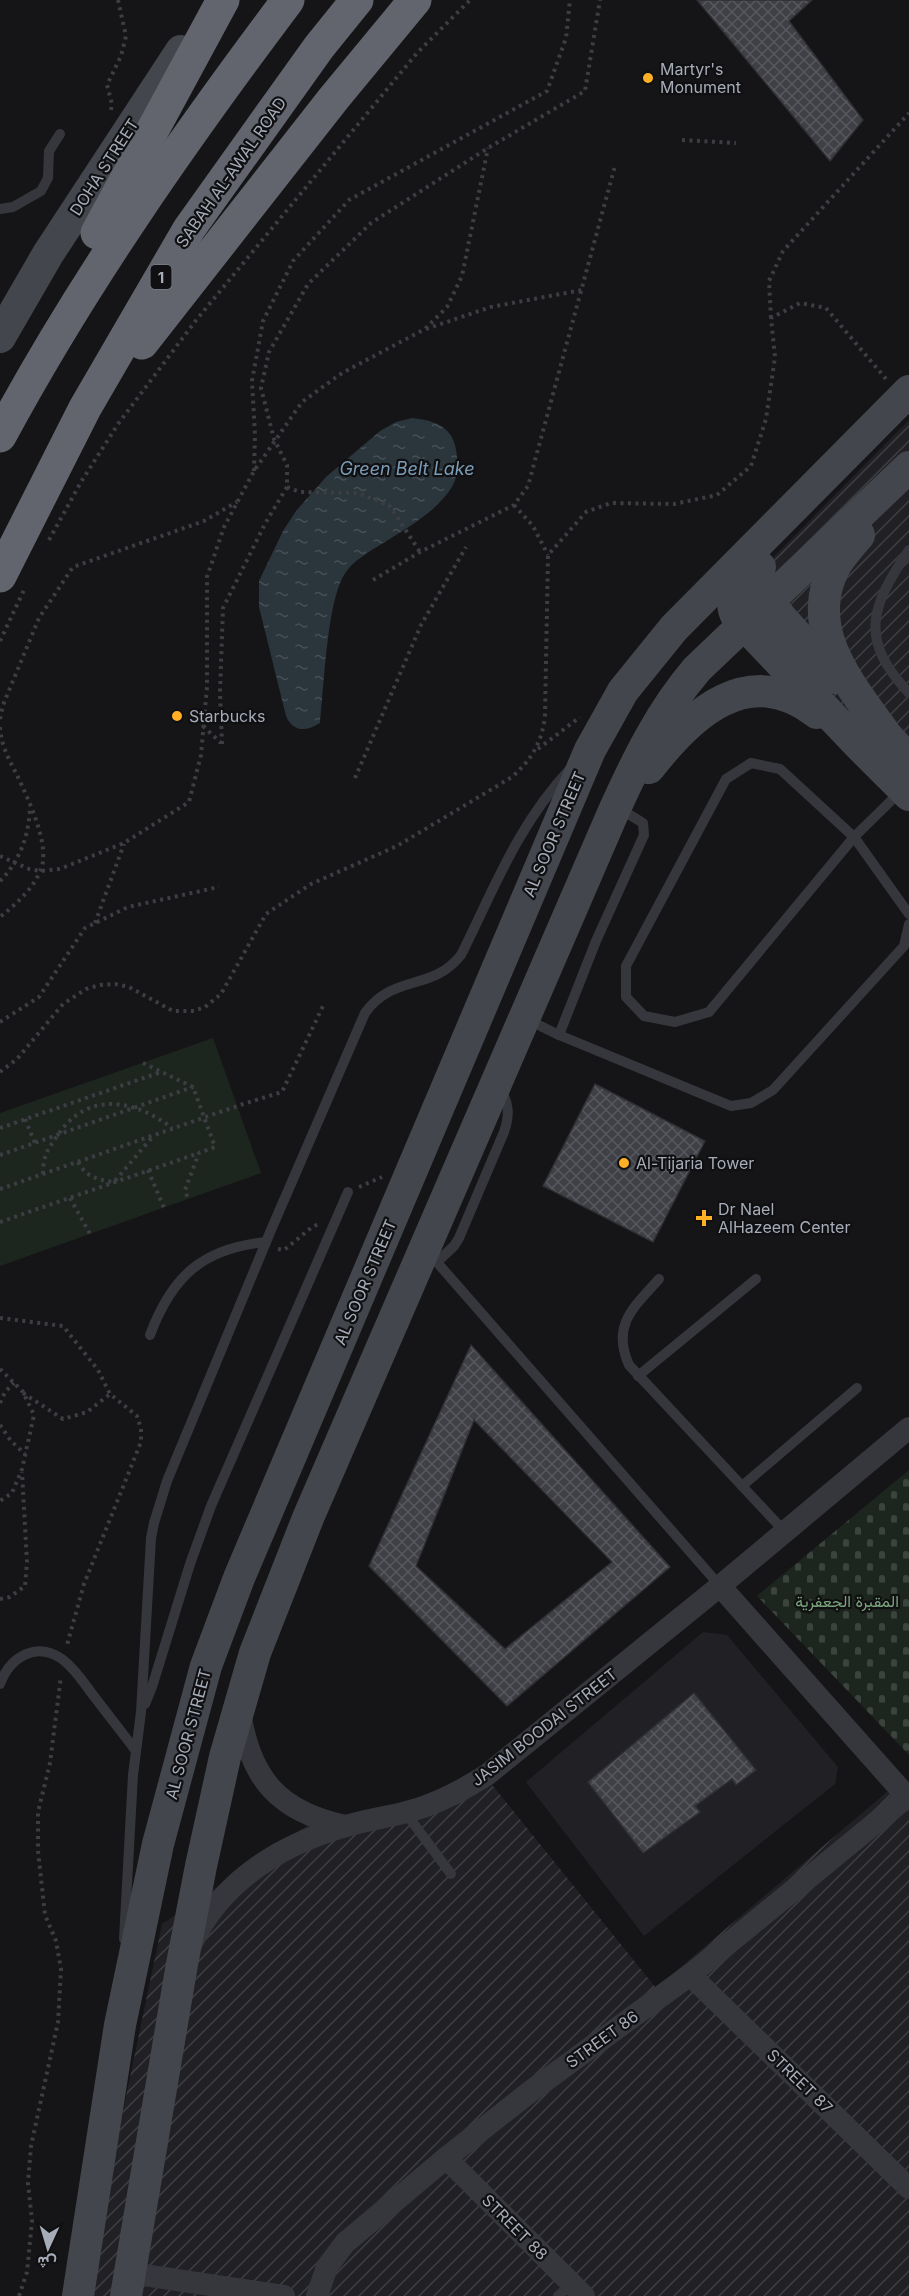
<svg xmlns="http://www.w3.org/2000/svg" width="909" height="2296" font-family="Inter,Vazirmatn,sans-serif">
	<defs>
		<pattern id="industrial-furrows" width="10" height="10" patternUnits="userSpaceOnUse" patternTransform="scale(1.5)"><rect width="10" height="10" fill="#212125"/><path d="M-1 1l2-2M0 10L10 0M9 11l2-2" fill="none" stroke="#3e3f43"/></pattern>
		<pattern id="cemetery-stones" width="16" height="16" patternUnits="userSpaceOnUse" patternTransform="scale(1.5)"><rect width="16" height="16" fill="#1d261e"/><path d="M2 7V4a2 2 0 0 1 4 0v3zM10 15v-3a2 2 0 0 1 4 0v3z" fill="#3b433d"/></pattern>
		<pattern id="water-ripples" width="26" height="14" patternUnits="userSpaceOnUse" patternTransform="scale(1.5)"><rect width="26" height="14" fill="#2a353c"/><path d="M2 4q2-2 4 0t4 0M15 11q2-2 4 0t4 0" fill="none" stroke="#465056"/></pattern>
		<pattern id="building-cross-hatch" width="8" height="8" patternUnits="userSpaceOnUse" patternTransform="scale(1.5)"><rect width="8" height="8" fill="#3f4045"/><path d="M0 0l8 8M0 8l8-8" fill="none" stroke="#58595e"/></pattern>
	</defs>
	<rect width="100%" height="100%" fill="#151517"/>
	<path fill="#212125" d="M 703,1632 L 727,1635 L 838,1767 L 835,1784 L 644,1936 L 526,1782 Z"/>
	<g fill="url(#industrial-furrows)">
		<path d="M 909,420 L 909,783 L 735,596 Z"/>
		<path d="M 481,1771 L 656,1988 L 894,1786 L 909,1801 L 909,2296 L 92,2296 L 124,2106 L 162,1924 L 311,1823 L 403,1808 Z"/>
	</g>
	<path fill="url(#cemetery-stones)" d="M 909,1470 L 909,1755 L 757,1596 Z"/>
	<path fill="#1d261e" d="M 213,1038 L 261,1173 L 0,1266 L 0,1113 Z"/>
	<path fill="url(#water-ripples)" d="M 412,418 C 431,420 450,425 455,445 C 458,457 459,474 453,485 C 439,510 406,529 383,543 C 369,552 352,561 344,575 C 327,603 324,688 320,723 C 306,732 293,732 286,716 L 259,607 L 259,581 L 283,531 L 296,511 L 326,477 L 380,431 L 396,422 Z"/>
	<g fill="url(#building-cross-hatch)" stroke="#2f2f34" stroke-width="1.5" fill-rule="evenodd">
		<path d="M 697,0 L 812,0 L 789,21 L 863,120 L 830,161 Z"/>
		<path d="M 595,1084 L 705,1141 L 653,1242 L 543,1186 Z"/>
		<path d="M 471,1345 L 670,1567 L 507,1706 L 369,1566 ZM 474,1420 L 612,1562 L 505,1649 L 416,1566 Z"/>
		<path d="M 694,1693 L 756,1770 L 736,1785 L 732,1779 L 695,1806 L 700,1812 L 643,1853 L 588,1782 Z"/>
	</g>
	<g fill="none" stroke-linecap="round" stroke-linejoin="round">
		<g stroke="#3c3e44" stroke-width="4" stroke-dasharray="3 4.5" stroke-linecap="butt">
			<path d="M 111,110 L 112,104 L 107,85 L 121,56 L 126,36 L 118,0"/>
			<path d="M 682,140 L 736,143"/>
			<path d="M 771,318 L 769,281 L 783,251 L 909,113"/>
			<path d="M 426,329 L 491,307 L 582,290"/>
			<path d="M 254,471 L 255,435 L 252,381 L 263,321 L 293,261 L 349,200 L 547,91 L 566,38 L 570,0"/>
			<path d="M 287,487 L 300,492 L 357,493 L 389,505 L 420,552"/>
			<path d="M 514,505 L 533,526 L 548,555"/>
			<path d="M 49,540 L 81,482 L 118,424 L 197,319 L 417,53 L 470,0"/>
			<path d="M 373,580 L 420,552 L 514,505 L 528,486 L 615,166"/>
			<path d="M 0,641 L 24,590"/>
			<path d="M 0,719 L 3,705 L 39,618 L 73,567 L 204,521 L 237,502"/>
			<path d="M 203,726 L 221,743"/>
			<path d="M 0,727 C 1,745 9,760 17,775 C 28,799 52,847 40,872 C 31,891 16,904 0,917"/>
			<path d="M 222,744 L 220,692 L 223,608 L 266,522 L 287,487 L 287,465 L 274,439 L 261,388 L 269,352 L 308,284 L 371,223 L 488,148 L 585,91 L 600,0"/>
			<path d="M 538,749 L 580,717"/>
			<path d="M 355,778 L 421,625 L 466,547"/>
			<path d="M 0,856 L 29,869 L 41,871 L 60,869 L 124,843 L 189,802 L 201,755 L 207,687 L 207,577 L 224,527 L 254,471 L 302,402 L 342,373 L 425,329 L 447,307 L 462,276 L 488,148"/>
			<path d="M 0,881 C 20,861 29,835 30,807"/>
			<path d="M 95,923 L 124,844"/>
			<path d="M 0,1022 L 39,997 L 85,928 L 128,907 L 219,887"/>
			<path d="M 143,1063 L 193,1087 L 215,1147 L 199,1153 L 185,1190 L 188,1199"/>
			<path d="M 0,1072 L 17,1059 L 63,1004 L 86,989 L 100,985 L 115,984 L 129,987 L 173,1011 L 194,1011 L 205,1007 L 221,994 L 266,914 L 311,884 L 397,846 L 512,777 C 532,759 542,742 545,716 L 548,555 L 586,512 L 611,503 L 674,504 L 717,495 L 751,466 L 766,419 L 775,357 L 771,318 L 800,303 L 826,308 L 886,379"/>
			<path d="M 25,1119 L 35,1143"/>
			<path d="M 0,1128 L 161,1072"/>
			<path d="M 0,1155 L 193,1087"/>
			<path d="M 78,1162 C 86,1177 98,1180 114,1182 L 154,1135"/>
			<path d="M 148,1170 L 164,1208"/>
			<path d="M 43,1174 C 43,1153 49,1148 60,1132 C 90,1090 137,1101 172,1128"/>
			<path d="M 359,1187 L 382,1177"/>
			<path d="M 0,1189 L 243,1104 L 282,1092 L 324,1004"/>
			<path d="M 70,1198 L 90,1234"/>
			<path d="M 0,1222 L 199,1153"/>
			<path d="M 278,1249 L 284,1250 L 311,1228 L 318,1224"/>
			<path d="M 0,1318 L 63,1326 L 98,1370 L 110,1394 L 137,1416 L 141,1429 L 141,1442 L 84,1584 L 67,1645"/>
			<path d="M 0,1369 L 23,1392 L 34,1415 L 22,1469 L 12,1493 L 0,1501"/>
			<path d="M 23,1393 L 63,1419 L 87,1412 L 110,1394"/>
			<path d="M 0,1403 L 5,1392 L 14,1383"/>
			<path d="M 0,1425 L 11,1441 L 25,1454"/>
			<path d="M 0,1599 L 10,1597 L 25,1586 L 27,1562 L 22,1472"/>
			<path d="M 19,2296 L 27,2272 L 32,2221 L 28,2183 L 31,2146 L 58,2022 L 61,1969 L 56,1941 L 45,1915 L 38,1851 L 38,1812 L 50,1763 L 61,1676"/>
		</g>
		<g stroke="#36373d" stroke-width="10">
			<path d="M 0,209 L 13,207 L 41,191 L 48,178 L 49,151 L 60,134"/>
			<path d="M 909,550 C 871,606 858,639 909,693"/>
			<path d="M 901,791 L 854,837 L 709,1012 L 675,1022 L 644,1016 L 626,997 L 626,966 L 726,779 L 751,763 L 780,769 L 854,837 L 909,914"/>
			<path d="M 526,1019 L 559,1035 L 731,1106 L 751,1103 L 773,1090 L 904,946 L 909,924"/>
			<path d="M 559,1035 L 596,941 L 644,835 L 643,823 L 630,815 L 617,814"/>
			<path d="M 428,1252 L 720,1586"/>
			<path d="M 437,1262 L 454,1246 L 459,1238 L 504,1132 C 510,1115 509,1103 500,1088"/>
			<path d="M 659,1279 C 634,1307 611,1325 629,1365 L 785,1532"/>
			<path d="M 150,1335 C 172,1276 203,1248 266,1242"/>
			<path d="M 638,1376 L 756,1279"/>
			<path d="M 742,1486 L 857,1388"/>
			<path d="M 0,1684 C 10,1657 36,1641 62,1659 C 74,1668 82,1680 90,1691 C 105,1711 121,1731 136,1751"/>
			<path d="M 145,1704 L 152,1687 L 190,1564 L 211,1506 L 348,1192"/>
			<path d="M 405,1812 L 451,1874"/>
			<path d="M 124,1939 L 133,1775 L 141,1712 L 151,1538 L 154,1523 L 167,1481 L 271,1230 L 365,1013 C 394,973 432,992 461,955 C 495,887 517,826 570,769"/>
			<path d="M 558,2296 L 572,2284"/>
		</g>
		<g stroke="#36373d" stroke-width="22">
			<path d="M 720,1586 L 909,1799"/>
			<path d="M 240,1712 C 250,1779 279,1812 346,1826"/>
			<path d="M 193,1941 C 224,1879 280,1845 346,1826 C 372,1818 400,1816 426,1806 C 448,1798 468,1787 488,1774 L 720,1586 L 909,1428"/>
			<path d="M 690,1975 L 909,2188"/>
			<path d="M 446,2158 L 584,2296"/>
			<path d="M 130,2273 L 284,2296"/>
			<path d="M 317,2296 L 327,2267 L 345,2243 L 446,2158 L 531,2091 L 690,1975 L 907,1797"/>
		</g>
		<g stroke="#44464d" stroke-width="32">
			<path d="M 0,337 L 48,254 L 181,51"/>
			<path d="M 859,535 C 850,546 840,556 834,568 C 802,631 852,687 886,735"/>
			<path d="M 760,567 C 746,581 725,596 737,617 L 859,745 L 909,795"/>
			<path d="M 750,589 L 767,602 L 835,678"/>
			<path d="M 872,720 L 909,760"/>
			<path d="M 649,768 C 691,714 748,660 817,713"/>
			<path d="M 78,2296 L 120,2025 L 158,1844 L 206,1666 L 239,1578 L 590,750 L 623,691 L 674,628 L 909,391"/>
			<path d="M 126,2296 L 182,1964 L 201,1866 L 225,1757 L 255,1653 L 308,1518 L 613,813 C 636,762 660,712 697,669 L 909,467"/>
		</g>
		<g stroke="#62656e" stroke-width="33">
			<path d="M 97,233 L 223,0"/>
			<path d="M 142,343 L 334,98 L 415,0"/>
			<path d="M 0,436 C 83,282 183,140 288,0"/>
			<path d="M 0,576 L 85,408 L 189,229 L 319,47 L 357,0"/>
		</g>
	</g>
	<g fill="#ffaf26" stroke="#101012" stroke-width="2">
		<circle cx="648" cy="78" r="6"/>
		<circle cx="177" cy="716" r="6"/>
		<circle cx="624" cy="1163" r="6"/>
		<path d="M701 1209h6v6h6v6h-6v6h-6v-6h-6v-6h6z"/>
	</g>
	<g text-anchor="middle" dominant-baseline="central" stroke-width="4.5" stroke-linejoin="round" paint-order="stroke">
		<rect fill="#101012" stroke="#797d86" stroke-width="1.5" x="150.5" y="265" width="21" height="24" rx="4.5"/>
		<g font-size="15" font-weight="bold" fill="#a6acb8">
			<text x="161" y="277">1</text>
		</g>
		<g font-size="16" fill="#a6acb8" stroke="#101012" text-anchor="start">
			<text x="660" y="69">Martyr's<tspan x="660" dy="18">Monument</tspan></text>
			<text x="189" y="716">Starbucks</text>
			<text x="636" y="1163">Al-Tijaria Tower</text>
			<text x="718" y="1209">Dr Nael<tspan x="718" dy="18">AlHazeem Center</tspan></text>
		</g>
		<g font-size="16" fill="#a6acb8" stroke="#101012">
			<text transform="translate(104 167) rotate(-57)">DOHA STREET</text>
			<text transform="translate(231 172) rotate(-55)">SABAH AL-AWAL ROAD</text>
			<text transform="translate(554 834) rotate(-67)">AL SOOR STREET</text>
			<text transform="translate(365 1282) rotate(-67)">AL SOOR STREET</text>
			<text transform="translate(544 1727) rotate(-38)">JASIM BOODAI STREET</text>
			<text transform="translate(188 1734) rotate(-75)">AL SOOR STREET</text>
			<text transform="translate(602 2039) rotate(-36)">STREET 86</text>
			<text transform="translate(800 2081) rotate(44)">STREET 87</text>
			<text transform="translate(515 2227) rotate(45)">STREET 88</text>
		</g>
		<g font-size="16" fill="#7ca57d" stroke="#101012">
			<text x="847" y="1601">المقبرة الجعفرية</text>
		</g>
		<g font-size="18" font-style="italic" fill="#7b9cb6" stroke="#101012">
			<text x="407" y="468">Green Belt Lake</text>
		</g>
	</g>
	<g transform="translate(48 2248) rotate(184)" stroke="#101012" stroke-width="4.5" paint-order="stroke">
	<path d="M0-4.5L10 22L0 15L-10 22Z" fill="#a6acb8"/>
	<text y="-9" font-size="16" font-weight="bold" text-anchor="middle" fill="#a6acb8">ش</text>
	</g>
</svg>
